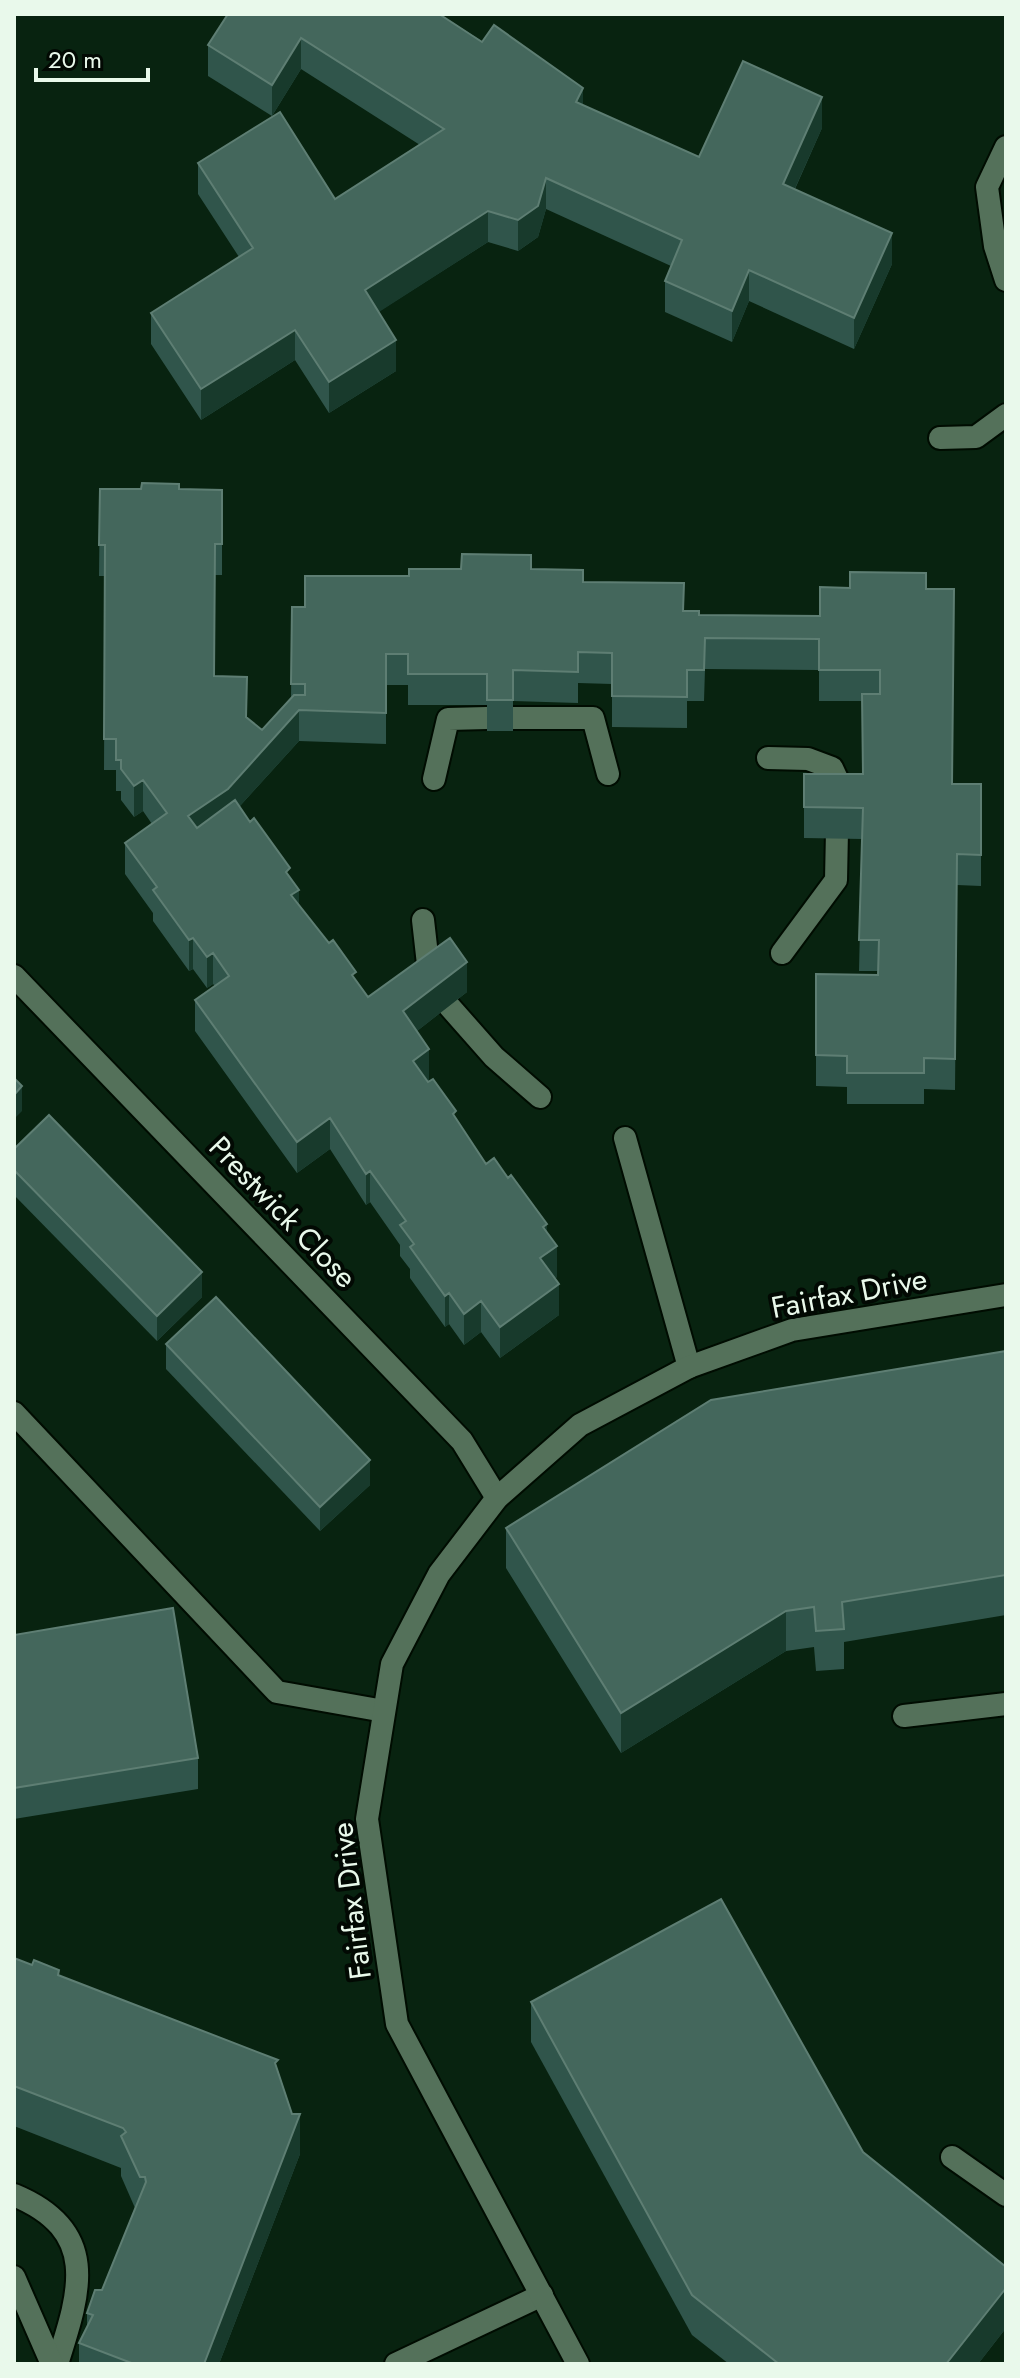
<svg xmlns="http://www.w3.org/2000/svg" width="1020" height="2378" font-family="Jost,sans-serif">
	<rect width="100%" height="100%" fill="#082310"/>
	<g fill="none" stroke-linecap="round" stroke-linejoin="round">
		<defs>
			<g id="service">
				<path d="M 1006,147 L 987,187 L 995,246 L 1006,280"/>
				<path d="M 940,438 L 976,437 L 1006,415"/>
				<path d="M 513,718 L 593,718 L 608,774"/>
				<path d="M 768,758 L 808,759 L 832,768 L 838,781 L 836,880 L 782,953"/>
				<path d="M 434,779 L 448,719 L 487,718"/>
				<path d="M 423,920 L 430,982"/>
				<path d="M 449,1006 L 494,1057 L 540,1097"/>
				<path d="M 625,1138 L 689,1367"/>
				<path d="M 14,1413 L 277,1692 L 384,1711"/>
				<path d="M 904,1716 L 1006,1704"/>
				<path d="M 952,2157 L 1006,2195"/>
				<path d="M 14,2195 C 101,2231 80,2292 57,2364"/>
				<path d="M 14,2277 L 52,2364"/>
				<path d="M 396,2364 L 542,2295"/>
			</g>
			<g id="minor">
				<path d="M 14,976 L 462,1441 L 497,1498"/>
				<path d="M 578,2364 L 397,2024 L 367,1819 L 392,1664 L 439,1574 L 497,1498 L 580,1425 L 689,1367 L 792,1330 L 1006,1295"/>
			</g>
		</defs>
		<use href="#service" stroke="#000c01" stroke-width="26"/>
		<use href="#minor" stroke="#000c01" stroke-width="26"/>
		<use href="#service" stroke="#54715a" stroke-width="22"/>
		<use href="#minor" stroke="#54715a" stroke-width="22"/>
	</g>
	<g fill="#30554b">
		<path d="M 224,14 L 439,14 L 583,105 L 699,157 L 822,128 L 795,189 L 892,264 L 854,349 L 749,301 L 732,342 L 665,312 L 665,281 L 671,266 L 546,209 L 538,237 L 518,251 L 488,242 L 378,312 L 396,371 L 329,413 L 295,360 L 201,420 L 151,344 L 151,313 L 239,257 L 198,194 L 198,163 L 335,199 L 420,145 L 301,69 L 272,116 L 208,76 L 208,45 L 227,15 Z"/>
		<path d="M 100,489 L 222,490 L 222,575 L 215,575 L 214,676 L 246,717 L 262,730 L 291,698 L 292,607 L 305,607 L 409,576 L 531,569 L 699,615 L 820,616 L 926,589 L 952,784 L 981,784 L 981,886 L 957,885 L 955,1090 L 924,1089 L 924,1104 L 847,1104 L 847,1087 L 816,1086 L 816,974 L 878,975 L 878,971 L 859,971 L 862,839 L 804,838 L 804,774 L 863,774 L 862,701 L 819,701 L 819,670 L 705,669 L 704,701 L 687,701 L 687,728 L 612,727 L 612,684 L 578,683 L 578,703 L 513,701 L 513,731 L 487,731 L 487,705 L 408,705 L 408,685 L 386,685 L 386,744 L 299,741 L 239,807 L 290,877 L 299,905 L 368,997 L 467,992 L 417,1031 L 429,1080 L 428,1081 L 456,1119 L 486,1164 L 547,1232 L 557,1277 L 555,1278 L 559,1315 L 500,1358 L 481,1332 L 464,1345 L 449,1324 L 445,1327 L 410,1278 L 410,1269 L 400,1256 L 400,1245 L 370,1202 L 366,1205 L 330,1149 L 297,1173 L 195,1031 L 195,1000 L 215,986 L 213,984 L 207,988 L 193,969 L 189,971 L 153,921 L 153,913 L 125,874 L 125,843 L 152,824 L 143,811 L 134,817 L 121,800 L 121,791 L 116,791 L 116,770 L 104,770 L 105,576 L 99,576 Z"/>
		<path d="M 14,1149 L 202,1297 L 157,1341 L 14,1195 Z"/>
		<path d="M 166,1344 L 370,1485 L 320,1531 L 166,1369 Z"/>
		<path d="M 1006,1351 L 1006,1615 L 844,1642 L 844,1669 L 816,1671 L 814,1647 L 786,1651 L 621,1753 L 506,1568 L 506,1528 Z"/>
		<path d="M 14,1635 L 198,1758 L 198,1789 L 14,1819 Z"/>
		<path d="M 14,1958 L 59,1976 L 278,2074 L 300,2154 L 219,2364 L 79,2364 L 79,2343 L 87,2328 L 87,2313 L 102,2290 L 135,2208 L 121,2176 L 121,2168 L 14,2126 Z"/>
		<path d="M 531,2002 L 1006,2267 L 1006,2328 L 978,2364 L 729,2364 L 692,2335 L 531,2042 Z"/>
	</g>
	<g fill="#183a2c">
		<path d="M 301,38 L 301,69 L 272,116 L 272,85 Z"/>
		<path d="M 583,88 L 583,119 L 576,102 Z"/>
		<path d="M 822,97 L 822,128 L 783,215 L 783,184 Z"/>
		<path d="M 546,178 L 546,209 L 538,237 L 518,251 L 518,220 Z"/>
		<path d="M 488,211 L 488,242 L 365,321 L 365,290 Z"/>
		<path d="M 892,233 L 892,264 L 854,349 L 854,318 Z"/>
		<path d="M 749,270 L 749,301 L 732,342 L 732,311 Z"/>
		<path d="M 295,330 L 295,360 L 201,420 L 201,389 Z"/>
		<path d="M 396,340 L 396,371 L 329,413 L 329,382 Z"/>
		<path d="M 299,710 L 299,741 L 228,819 L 188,847 L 188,816 Z"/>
		<path d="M 143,780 L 143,811 L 134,817 L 134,786 Z"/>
		<path d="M 299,890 L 299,921 L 291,895 Z"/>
		<path d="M 193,938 L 193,969 L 189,971 L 189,940 Z"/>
		<path d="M 213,953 L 213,984 L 207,988 L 207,957 Z"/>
		<path d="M 467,962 L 467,992 L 403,1042 L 403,1011 Z"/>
		<path d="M 429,1049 L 429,1080 L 413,1092 L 413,1061 Z"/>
		<path d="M 22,1086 L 22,1111 L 14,1119 L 14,1095 Z"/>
		<path d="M 330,1118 L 330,1149 L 297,1173 L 297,1142 Z"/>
		<path d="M 370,1171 L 370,1202 L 366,1205 L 366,1174 Z"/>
		<path d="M 547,1224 L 547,1254 L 557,1246 L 557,1277 L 540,1289 L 540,1258 L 543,1227 Z"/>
		<path d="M 202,1272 L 202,1297 L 157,1341 L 157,1316 Z"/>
		<path d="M 559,1284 L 559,1315 L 500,1358 L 500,1327 Z"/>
		<path d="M 449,1293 L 449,1324 L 445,1327 L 445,1296 Z"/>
		<path d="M 481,1301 L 481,1332 L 464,1345 L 464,1314 Z"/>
		<path d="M 370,1460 L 370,1485 L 320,1531 L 320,1507 Z"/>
		<path d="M 786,1611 L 786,1651 L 621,1753 L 621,1713 Z"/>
		<path d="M 300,2114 L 300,2154 L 219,2364 L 204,2364 Z"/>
		<path d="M 1006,2288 L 1006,2328 L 978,2364 L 946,2364 Z"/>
	</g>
	<g fill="#44675c" stroke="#5e7e73" stroke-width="2">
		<path d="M 228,14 L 439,14 L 482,42 L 494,25 L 583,88 L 576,102 L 699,157 L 743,61 L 822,97 L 783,184 L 892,233 L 854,318 L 749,270 L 732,311 L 665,281 L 682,240 L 546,178 L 538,206 L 518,220 L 488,211 L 365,290 L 396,340 L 329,382 L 295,330 L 201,389 L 151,313 L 253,248 L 198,163 L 280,112 L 335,199 L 444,129 L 301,38 L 272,85 L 208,45 Z"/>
		<path d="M 142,483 L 179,484 L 179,489 L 222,490 L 222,544 L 215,544 L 214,676 L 247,677 L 246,717 L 262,730 L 294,695 L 305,695 L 305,684 L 291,684 L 292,607 L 305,607 L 305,576 L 409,576 L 409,569 L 461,569 L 462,554 L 531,555 L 531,569 L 583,570 L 583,582 L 684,583 L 683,611 L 699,611 L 699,615 L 820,616 L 820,587 L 850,588 L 850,572 L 926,573 L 926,589 L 954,589 L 952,784 L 981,784 L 981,855 L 957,854 L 955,1059 L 924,1058 L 924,1073 L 847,1073 L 847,1056 L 816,1055 L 816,974 L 878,975 L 879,940 L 859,940 L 863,808 L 804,807 L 804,774 L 863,774 L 862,694 L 880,694 L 880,670 L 819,670 L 819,639 L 705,638 L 704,670 L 687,670 L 687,697 L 612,696 L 612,653 L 578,652 L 578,672 L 513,670 L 513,700 L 487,700 L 487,674 L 408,674 L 408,654 L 386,654 L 386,713 L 299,710 L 228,789 L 188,816 L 197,828 L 235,800 L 250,822 L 254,818 L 290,868 L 286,872 L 299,890 L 291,895 L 329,943 L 333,940 L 356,972 L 352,975 L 368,997 L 450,938 L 467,962 L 403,1011 L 429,1049 L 413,1061 L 428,1082 L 433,1079 L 456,1111 L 453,1114 L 486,1164 L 494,1158 L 508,1178 L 511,1175 L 547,1224 L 543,1227 L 557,1246 L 540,1258 L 559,1284 L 500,1327 L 481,1301 L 464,1314 L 449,1293 L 445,1296 L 410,1247 L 414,1244 L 400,1225 L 406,1221 L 370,1171 L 366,1174 L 330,1118 L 297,1142 L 195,1000 L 229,976 L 213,953 L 207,957 L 193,938 L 189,940 L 153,890 L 157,887 L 125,843 L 167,813 L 143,780 L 134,786 L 121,769 L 121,760 L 116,760 L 116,739 L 104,739 L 105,545 L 99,545 L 100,489 L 141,489 Z"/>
		<path d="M 14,1078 L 22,1086 L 14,1095 Z"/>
		<path d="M 49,1115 L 202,1272 L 157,1316 L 14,1170 L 14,1149 Z"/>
		<path d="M 216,1297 L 370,1460 L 320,1507 L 166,1344 Z"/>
		<path d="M 1006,1351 L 1006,1575 L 842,1602 L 844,1629 L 816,1631 L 814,1607 L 786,1611 L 621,1713 L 506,1528 L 711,1400 Z"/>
		<path d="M 173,1608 L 198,1758 L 14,1788 L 14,1635 Z"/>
		<path d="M 721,1899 L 863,2152 L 1006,2267 L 1006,2288 L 946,2364 L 779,2364 L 692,2295 L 531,2002 Z"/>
		<path d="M 14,1958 L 32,1965 L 34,1960 L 59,1970 L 58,1975 L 278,2060 L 275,2063 L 292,2114 L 300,2114 L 204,2364 L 134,2364 L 79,2343 L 93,2315 L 87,2313 L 95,2290 L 102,2290 L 146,2182 L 145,2177 L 140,2177 L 121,2136 L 126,2132 L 123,2128 L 14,2086 Z"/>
	</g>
	<g text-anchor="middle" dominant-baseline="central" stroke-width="8" stroke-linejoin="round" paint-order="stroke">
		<g font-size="30" fill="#e9f9eb" stroke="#020903">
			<text transform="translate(283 1212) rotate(46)">Prestwick Close</text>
			<text transform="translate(849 1293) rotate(-11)">Fairfax Drive</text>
			<text transform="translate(351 1901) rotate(-97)">Fairfax Drive</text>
		</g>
	</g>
	<rect width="1020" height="2378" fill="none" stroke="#e9f9eb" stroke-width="32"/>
	<path d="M36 68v12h112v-12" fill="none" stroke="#e9f9eb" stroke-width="4"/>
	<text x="48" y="68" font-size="24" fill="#e9f9eb" stroke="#020903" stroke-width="6" paint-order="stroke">20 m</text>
</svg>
